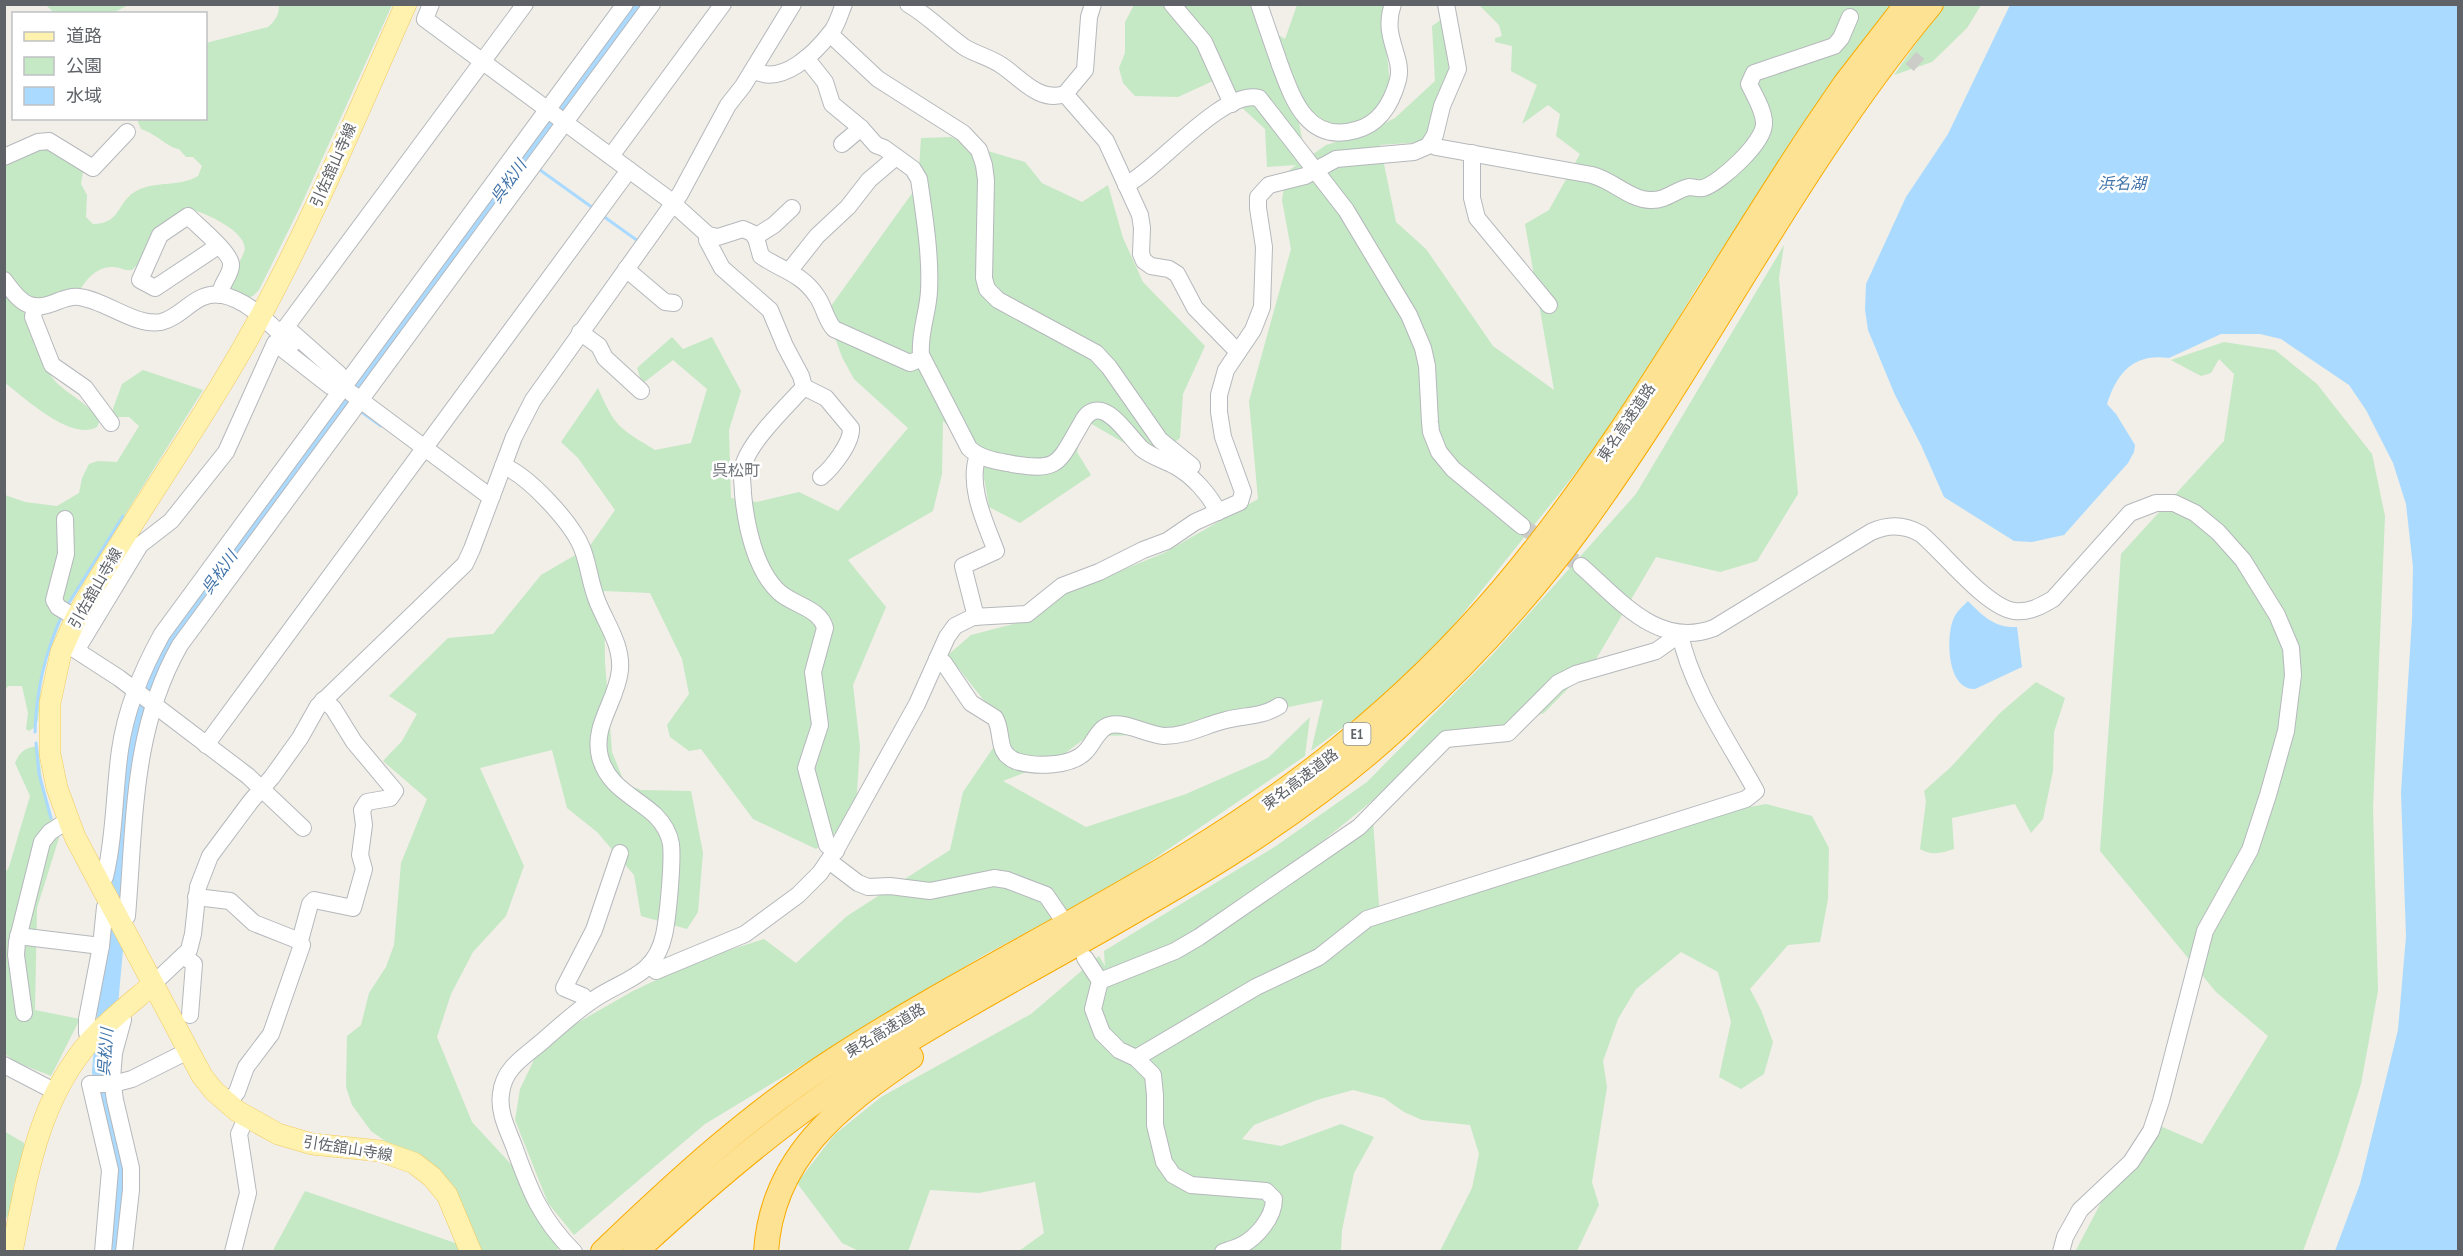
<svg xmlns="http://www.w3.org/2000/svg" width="2463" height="1256" font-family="'PT Sans Narrow','Noto Sans JP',sans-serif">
	<rect width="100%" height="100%" fill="#f1efe8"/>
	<g fill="#c5e8c5">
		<path d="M 46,5 L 128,5 L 115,12 L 107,14 L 54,13 Z"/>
		<path d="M 279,5 L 392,5 L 301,205 L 259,290 L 253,296 L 247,298 L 230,287 C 229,274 240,264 244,252 C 251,234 207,213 192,210 L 132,270 C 124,271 120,267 113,267 C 99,266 88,277 81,288 L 41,301 L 23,294 L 5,272 L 4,161 L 41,145 L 80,164 L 83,172 L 81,184 L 87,195 L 86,217 L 93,224 C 122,224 116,201 138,190 C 157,181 180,187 198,176 L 202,166 L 193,157 L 186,157 L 179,149 C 170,149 155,133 141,129 L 138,122 L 140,119 L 206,118 L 206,43 L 268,27 C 276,20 279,15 279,5 Z"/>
		<path d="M 1134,5 L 1250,5 L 1256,21 L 1285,39 L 1297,5 L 1387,5 C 1386,13 1383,23 1384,32 C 1387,69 1403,108 1357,123 C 1349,126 1338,126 1329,128 L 1296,107 L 1306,159 L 1326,145 L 1365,133 L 1395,118 L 1435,81 L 1432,26 L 1442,19 L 1450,78 L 1423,142 L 1380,145 L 1396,222 L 1426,249 L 1493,346 L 1554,390 L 1525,224 L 1549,210 L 1580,154 L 1556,136 L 1560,114 L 1548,105 L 1522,124 L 1537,85 L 1511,71 L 1512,46 L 1495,42 L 1495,38 L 1502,36 L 1499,25 L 1479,5 L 1897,5 L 1829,86 L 1694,292 L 1623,411 L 1559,494 L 1437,646 L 1373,705 L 1311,751 L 1323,700 L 1151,735 L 1088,736 L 1055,761 L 1003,781 L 1086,827 L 1186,794 L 1268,758 L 1310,717 L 1305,756 L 1114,886 L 984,955 L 705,1124 L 574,1235 L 548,1203 L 515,1120 L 520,1089 L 542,1043 L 633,991 L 698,960 L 764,939 L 796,963 L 847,916 L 950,850 L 963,792 L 995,745 L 993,712 L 948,655 L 971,635 L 1036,618 L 1059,596 L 1164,553 L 1258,499 L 1249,401 L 1291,249 L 1282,200 L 1286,173 L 1296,165 L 1267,167 L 1265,129 L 1213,81 L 1178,97 L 1135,96 L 1123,83 L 1119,68 L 1125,53 L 1125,22 Z"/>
		<path d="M 1943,5 L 1981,5 L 1967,28 L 1932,62 L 1894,75 Z"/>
		<path d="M 951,137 L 978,148 L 1025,162 L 1042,183 L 1082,202 L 1108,185 L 1123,238 L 1143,282 L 1205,346 L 1183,394 L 1180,438 L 1153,460 L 1085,420 L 1077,452 L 1091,475 L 1020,523 L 989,507 L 981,460 L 943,421 L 942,474 L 933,511 L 848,560 L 886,607 L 853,685 L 860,747 L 856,806 L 846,824 L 816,849 L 753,819 L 701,749 L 689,751 L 670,737 L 667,725 L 689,694 L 682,659 L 650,593 L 604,591 L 605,662 L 612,752 L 625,784 L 641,790 L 691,791 L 703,853 L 698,912 L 687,929 L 641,916 L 634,875 L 597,832 L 567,808 L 552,750 L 480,768 L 524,866 L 506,916 L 473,952 L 451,994 L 437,1037 L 472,1122 L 518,1172 L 560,1247 L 556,1251 L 478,1251 L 409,1158 L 371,1131 L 352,1105 L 346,1087 L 347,1036 L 361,1025 L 369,993 L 386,967 L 394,945 L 401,863 L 427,799 L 383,761 L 402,741 L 417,714 L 389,696 L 448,638 L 493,634 L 541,575 L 589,547 L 615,510 L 578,458 L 561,442 L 598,388 C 615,427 619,428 655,450 L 691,443 L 707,389 L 673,360 L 642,384 L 637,368 L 672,337 L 683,349 L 712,337 L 741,391 L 729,430 L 731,498 L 757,502 L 799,492 L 838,511 L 908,428 L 854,379 L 842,357 L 826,313 L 918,185 L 921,138 Z"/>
		<path d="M 1784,245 L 1779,278 L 1798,494 L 1757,561 L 1720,572 L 1656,557 L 1595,661 L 1544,713 L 1435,750 L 1324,840 L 1256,889 L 1373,820 L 1380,919 L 1739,809 L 1766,804 L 1812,816 L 1829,848 L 1828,899 L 1820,942 L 1788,945 L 1750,989 L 1761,1010 L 1773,1042 L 1764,1074 L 1741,1089 L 1719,1077 L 1731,1022 L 1718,972 L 1681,952 L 1636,989 L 1618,1019 L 1603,1061 L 1607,1087 L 1592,1182 L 1599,1205 L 1577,1251 L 1440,1251 L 1472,1188 L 1479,1154 L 1470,1125 L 1422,1120 L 1404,1112 L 1384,1098 L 1353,1090 L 1317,1100 L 1254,1125 L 1242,1139 L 1281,1146 L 1341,1124 L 1374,1137 L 1354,1173 L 1342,1230 L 1341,1251 L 1019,1251 L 1044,1233 L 1035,1182 L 979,1193 L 930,1190 L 909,1249 L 905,1252 L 859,1251 L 842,1243 L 797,1183 L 834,1135 L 881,1097 L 1031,1014 L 1099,956 L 1105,966 L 1104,951 L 1276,846 L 1367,782 L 1493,654 L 1636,494 Z"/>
		<path d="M 4,284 L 27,310 L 48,366 C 48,388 90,399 99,422 L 97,427 C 71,442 24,397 5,383 Z"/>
		<path d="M 2224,342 L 2275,350 L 2317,384 L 2372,454 L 2385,516 L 2373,808 L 2378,991 L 2361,1084 L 2338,1156 L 2303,1251 L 2075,1252 L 2106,1193 L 2160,1126 L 2202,1144 L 2268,1036 L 2216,992 L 2100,851 L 2121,554 L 2224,441 L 2234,374 L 2219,359 L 2211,373 L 2201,376 L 2171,360 Z"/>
		<path d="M 143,370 L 203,390 L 65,611 L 43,668 L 38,720 L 35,727 L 29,731 L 26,729 L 28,713 L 22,686 L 8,686 L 5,690 L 5,495 L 25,502 L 57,506 L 79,493 L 82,478 L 89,464 L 98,461 L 117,462 L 139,426 L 129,417 L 110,417 L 122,384 Z"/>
		<path d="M 2036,682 L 2065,698 L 2054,732 L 2053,771 L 2043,819 L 2031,833 L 2015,804 L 1952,818 L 1954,849 C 1942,853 1932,856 1920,849 L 1926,801 L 1924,791 L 1951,767 L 2000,713 Z"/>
		<path d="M 38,746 L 43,789 L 59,838 L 37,908 L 35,1010 L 80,1019 L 51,1076 L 16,1062 L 5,1054 L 5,873 L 9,867 L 30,796 L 15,763 C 20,751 25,748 38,746 Z"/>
		<path d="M 4,1131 L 24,1143 L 25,1153 L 14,1184 L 10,1215 L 5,1218 Z"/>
		<path d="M 305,1191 L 458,1244 L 461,1252 L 272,1252 Z"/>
	</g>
	<g fill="#aadaff">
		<path d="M 2010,5 L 2458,5 L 2458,1251 L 2335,1251 L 2360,1184 L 2398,1030 L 2406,936 L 2401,793 L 2412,619 L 2413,567 L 2406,504 L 2393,463 L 2366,410 L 2349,385 L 2281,339 L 2260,334 L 2221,334 L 2169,358 C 2133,353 2117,373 2107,404 L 2116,414 L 2135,445 L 2134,452 L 2128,463 L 2064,535 L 2032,542 L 2014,541 L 1944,497 L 1921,445 L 1895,395 L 1868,330 L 1865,310 L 1866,284 L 1906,197 L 1948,134 Z"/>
		<path d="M 1968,601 C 1983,616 1994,628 2017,627 L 2022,667 L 1975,689 C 1947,690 1946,638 1953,620 C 1956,612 1962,607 1968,601 Z"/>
	</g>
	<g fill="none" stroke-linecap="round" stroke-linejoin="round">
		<g stroke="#aadaff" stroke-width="3">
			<path d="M 540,170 L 593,208"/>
			<path d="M 603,216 L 638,241"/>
			<path d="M 360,411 L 381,426"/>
			<path d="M 67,606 L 123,516"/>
			<path d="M 35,732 C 36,691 45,653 62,615"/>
			<path d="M 36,743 L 39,774 L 51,818"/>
		</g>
		<path stroke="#aadaff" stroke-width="20" d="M 113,1252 L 121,1169 L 103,1095 L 102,1071 L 131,751 C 139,704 156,663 182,623 L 638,4"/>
		<g stroke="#ccccc8" stroke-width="16" stroke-dasharray="16 8" stroke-linecap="butt">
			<path d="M 1911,58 L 1919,65"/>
			<path d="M 1522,526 L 1581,566"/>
		</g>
		<defs>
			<g id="minor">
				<path d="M 431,4 L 425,19 L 667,198 L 708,235 L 718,237 L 743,229 L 752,233 L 756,238 L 761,256 C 781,270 801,273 816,295 C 824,305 825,319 834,329 L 910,363 L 922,358"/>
				<path d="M 908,4 C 929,16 944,33 964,47 C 975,54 989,57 1001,65 C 1021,78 1039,103 1065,94 L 1085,70 L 1089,17 L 1093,4"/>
				<path d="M 1172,4 L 1204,42 L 1232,104"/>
				<path d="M 1259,4 C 1266,25 1273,45 1280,65 C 1293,100 1308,144 1356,130 C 1380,124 1392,102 1398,80 C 1404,56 1381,37 1393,4"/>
				<path d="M 830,34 L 878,79 L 963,133 L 979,150 L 984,165 L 986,180 L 984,278 L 987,289 L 998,300 L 1096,353 L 1109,367 L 1160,440 L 1192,466"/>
				<path d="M 806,58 L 825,82 L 832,104 L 861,128 L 876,145 L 884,148 L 913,169 L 919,179 C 924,213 931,256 929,291 C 928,313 919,333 921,355 L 969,448 C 980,459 997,461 1012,464 C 1060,472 1058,463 1081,424 C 1084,418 1087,413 1094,411 C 1111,406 1130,438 1142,449 C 1152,457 1164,460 1175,466 C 1192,475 1210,495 1218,512"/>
				<path d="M 753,70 C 782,87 816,52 832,31 C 838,23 840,13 844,4"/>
				<path d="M 1065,94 L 1106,141 L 1140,215 L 1142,228 L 1141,254 L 1144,261 L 1151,266 L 1169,269 L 1177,274 L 1195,308 L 1238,352"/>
				<path d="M 1431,143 L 1436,147 L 1592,175 C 1612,180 1631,200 1650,200 C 1666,201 1675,190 1689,187 C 1693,187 1699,189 1703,188 C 1720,183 1765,142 1764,123 C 1764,110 1754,95 1749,84 L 1754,73 L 1834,46 L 1841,38 L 1850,17"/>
				<path d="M 842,144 L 861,128"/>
				<path d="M 1472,153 L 1472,198 L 1477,218 L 1549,305"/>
				<path d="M 611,156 L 723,4"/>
				<path d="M 4,157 L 38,142 L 49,141 L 93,168 L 127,132"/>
				<path d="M 1126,185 C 1159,168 1222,89 1259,98 L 1346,210 L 1409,315 L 1423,348 L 1427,366 L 1430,422 L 1431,432 L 1439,452 L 1453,469 L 1522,526"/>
				<path d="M 709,235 L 707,240 L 722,268 L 770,310 L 785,346 L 801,376 L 804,387"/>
				<path d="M 755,237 L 774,225 L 792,208"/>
				<path d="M 218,246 L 155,288 L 140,280 L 160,235 L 188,216 C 197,225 232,254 231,265 C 231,276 221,282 220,295"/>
				<path d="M 626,269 L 665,302 L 674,303"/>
				<path d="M 790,270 L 817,236 L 848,207 L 869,180 L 896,157"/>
				<path d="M 4,280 C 11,289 19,302 30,305 C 47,311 62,295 79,297 C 105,300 136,327 161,322 C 183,317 196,290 222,295 C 249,300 272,327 292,344"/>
				<path d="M 35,306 L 33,317 L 52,365 L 85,388 L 111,423"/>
				<path d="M 580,332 L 599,346 L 605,358 L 641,391"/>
				<path d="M 804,387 C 786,407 753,438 744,463 C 740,473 743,484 743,494 C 746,525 755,570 779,592 C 793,605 820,608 825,628 L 813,672 L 820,725 L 806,768 L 827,845 L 836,851"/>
				<path d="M 804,387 L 826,398 L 851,428 C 852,443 832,468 821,477"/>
				<path d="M 351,393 L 485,493 L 492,496"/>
				<path d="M 503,466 C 528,475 572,523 582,548 C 589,565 590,585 598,603 C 607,625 622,645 620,670 C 617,701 592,725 600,757 C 608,787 634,796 655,815 C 663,823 669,833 671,844 C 673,862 668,917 664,935 C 655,977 623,979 593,1000 C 576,1011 560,1026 545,1039 C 534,1049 521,1057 512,1068 C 506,1075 502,1084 501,1094 C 498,1113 509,1132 515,1149 C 530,1191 541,1219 574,1252"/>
				<path d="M 65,519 L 66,554 L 54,600 L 58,607 L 76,618"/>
				<path d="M 1581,566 C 1620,600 1658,649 1714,628 L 1871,532 C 1888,524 1904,524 1921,534 C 1944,553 1986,607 2014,611 C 2029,613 2041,606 2053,599 L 2130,513 L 2156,503 L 2174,503 L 2195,513 L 2218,532 L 2243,560 L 2277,615 L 2291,648 L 2293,675 L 2286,731 L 2268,795 L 2250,850 L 2205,931 L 2161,1101 L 2151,1131 L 2131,1162 L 2080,1210 L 2065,1237 L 2061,1252"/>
				<path d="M 976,617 L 963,566 L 996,551 C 985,522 967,486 978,455"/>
				<path d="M 68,645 L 119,678 L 248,776 L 303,828"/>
				<path d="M 77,649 L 140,545 L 171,521 L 226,452 L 275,343 L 330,386 L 339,374 L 286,327 L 525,4"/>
				<path d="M 937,659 L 944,663 L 971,703 L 995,718 C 1004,733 995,753 1016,761 C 1035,767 1072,767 1086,751 C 1094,743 1098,728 1110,725 C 1125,721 1148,735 1164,736 C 1187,736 1205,725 1226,720 C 1245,715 1262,717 1279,706"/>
				<path d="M 206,745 L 629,170"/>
				<path d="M 829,861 L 858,883 L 868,887 L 890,886 L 930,891 L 994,878 L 1007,880 L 1046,895 L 1061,917"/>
				<path d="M 98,881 L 105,877 C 115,835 114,792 120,750 C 126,708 142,670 162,634 L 625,4"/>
				<path d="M 196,897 L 230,901 L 254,923 L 297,940 L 302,945 L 271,1034 L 246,1067 L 237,1092 L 228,1103"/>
				<path d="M 118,920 L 127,916 C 135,821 132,729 180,645 L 652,4"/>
				<path d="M 18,936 L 101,946"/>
				<path d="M 297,940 L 301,937 L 310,904 L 314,900 L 353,908 L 364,869 L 360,855 L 364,825 L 362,810 L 367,802 L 390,798 L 395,791 L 354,742 L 333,708 L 323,700"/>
				<path d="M 184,956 L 194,964 L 190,1015"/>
				<path d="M 1085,958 L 1100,981 L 1093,1009 L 1102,1033 L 1119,1050 L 1136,1058 L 1153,1075 L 1155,1095 L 1155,1125 L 1164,1162 L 1173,1175 L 1191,1185 L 1266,1191 L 1274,1199 C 1274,1217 1257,1237 1242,1245 C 1236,1248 1229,1250 1223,1252"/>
				<path d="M 649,965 L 656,971 L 745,934 L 798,895 L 820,873 L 837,848 L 917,704 L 947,637 L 955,626 L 973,617 L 1027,614 L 1062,586 L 1099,572 L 1143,550 L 1167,541 L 1195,522 L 1240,502 L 1243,492 L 1223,437 L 1219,412 L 1219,395 L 1226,370 L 1253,330 L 1262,307 L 1264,247 L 1258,208 L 1258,197 L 1269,185 L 1305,176 L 1336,159 L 1414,152 L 1428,146 L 1435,135 L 1442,106 L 1458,69 L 1446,4"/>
				<path d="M 1100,981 L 1175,951 L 1199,937 L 1359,827 L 1446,739 L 1508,733 L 1558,683 L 1576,674 L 1656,651 L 1680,634 C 1691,688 1729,742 1756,791 L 1746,799 L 1367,919 L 1319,957 L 1256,987 L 1136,1058"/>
				<path d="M 152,985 L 189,950 L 193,934 L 198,887 L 210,856 L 251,801 L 272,777 L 300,738 L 318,706 L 465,564 L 472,549 L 514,437 L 533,400 L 680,194 L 728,105 L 743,86 L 793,4"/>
				<path d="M 588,1003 L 583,996 L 564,988 L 594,930 L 620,853"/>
				<path d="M 24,1013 L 16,955 L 17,942 L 42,842 L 50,832 L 67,821"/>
				<path d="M 117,1014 L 123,1020 L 114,1053 L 112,1079 L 115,1100 L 131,1168 L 131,1190 L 124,1252"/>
				<path d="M 93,1038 L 87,1033 L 87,1019 L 101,946 L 105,907 L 110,904"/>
				<path d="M 4,1065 L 56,1092"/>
				<path d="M 103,1252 L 110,1170 L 90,1084 L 113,1084 L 132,1079 L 188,1051"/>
				<path d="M 233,1252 L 248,1193 L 239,1134 L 246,1118"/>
			</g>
			<g id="major">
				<path d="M 406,4 C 356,116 309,230 249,337 C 196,433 129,522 76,618 L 61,652 L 50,703 L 50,754 L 57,788 L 75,837 L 202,1076 L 214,1091 L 237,1111 L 278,1134 L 312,1144 L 380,1151 L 414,1163 L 432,1177 L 447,1195 L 471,1252"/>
				<path d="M 12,1252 C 27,1176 38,1100 91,1040 C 109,1020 131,1003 152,985"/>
			</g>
			<g id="highway">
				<path d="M 603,1252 C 677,1181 751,1113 837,1058 C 1003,951 1186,874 1340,748 C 1398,701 1454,647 1503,589 C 1623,447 1712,282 1815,128 L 1845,84 L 1907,4"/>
				<path d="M 635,1252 C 714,1179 796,1109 888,1053 C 1059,946 1248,865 1398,727 C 1464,667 1524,603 1577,531 C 1703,360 1795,167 1931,4"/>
				<path d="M 766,1252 C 772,1157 839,1106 911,1057"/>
			</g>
		</defs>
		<use href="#minor" stroke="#b5b8bc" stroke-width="18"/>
		<use href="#major" stroke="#f2c960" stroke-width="22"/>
		<use href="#highway" stroke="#f9ab00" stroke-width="26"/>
		<use href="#minor" stroke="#fff" stroke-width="16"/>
		<use href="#major" stroke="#fff2af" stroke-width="21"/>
		<use href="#highway" stroke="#fde293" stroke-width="24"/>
	</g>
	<g text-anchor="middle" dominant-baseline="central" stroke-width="5" stroke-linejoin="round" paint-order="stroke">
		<rect fill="#fff" stroke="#8f9295" stroke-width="1.5" x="1343.5" y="723" width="27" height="22" rx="4.5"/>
		<g font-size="14" font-weight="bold" fill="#5f6368">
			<text x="1357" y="734">E1</text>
		</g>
		<g font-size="15" fill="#5f6368" stroke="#fff">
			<text transform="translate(333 165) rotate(-66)">引佐舘山寺線</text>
			<text transform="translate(1626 422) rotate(-56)">東名高速道路</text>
			<text transform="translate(95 588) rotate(-60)">引佐舘山寺線</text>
			<text transform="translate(1300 779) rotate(-37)">東名高速道路</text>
			<text transform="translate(885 1030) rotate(-31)">東名高速道路</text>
			<text transform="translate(348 1148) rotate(9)">引佐舘山寺線</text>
		</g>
		<g font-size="16" font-style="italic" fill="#4174aa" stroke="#fff">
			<text transform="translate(508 181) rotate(-54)">呉松川</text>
			<text x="2122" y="183">浜名湖</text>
			<text transform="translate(219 572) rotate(-54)">呉松川</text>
			<text transform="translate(105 1052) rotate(-86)">呉松川</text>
		</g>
		<g font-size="16" fill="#70757a" stroke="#fff">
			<text x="736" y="470">呉松町</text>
		</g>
	</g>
	<rect width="2463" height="1256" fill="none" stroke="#5f6368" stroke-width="12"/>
	<rect x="12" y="12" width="195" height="108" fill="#ffffff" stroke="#bfc1c3" stroke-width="1.5"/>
	<rect x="24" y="32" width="30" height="9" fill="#fff2af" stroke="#bfc1c3" stroke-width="1.5"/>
	<text x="66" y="42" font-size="18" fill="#5f6368">道路</text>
	<rect x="24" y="57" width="30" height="18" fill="#c5e8c5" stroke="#bfc1c3" stroke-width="1.5"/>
	<text x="66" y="72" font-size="18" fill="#5f6368">公園</text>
	<rect x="24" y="87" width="30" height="18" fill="#aadaff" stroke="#bfc1c3" stroke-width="1.5"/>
	<text x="66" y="102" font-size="18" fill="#5f6368">水域</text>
</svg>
